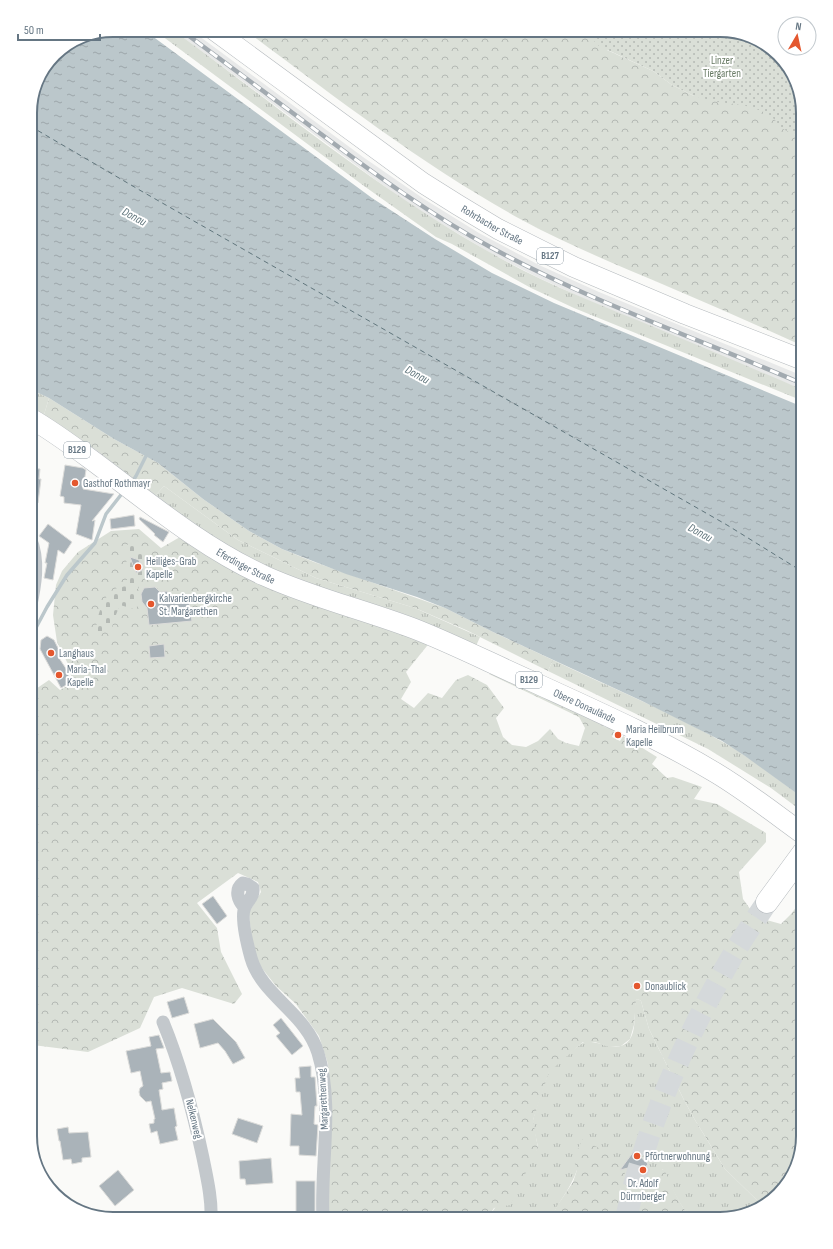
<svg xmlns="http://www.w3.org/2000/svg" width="833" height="1249" font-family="'Sofia Sans Condensed',sans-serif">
	<defs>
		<pattern id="grass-tufts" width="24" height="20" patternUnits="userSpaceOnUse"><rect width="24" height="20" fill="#dadfd7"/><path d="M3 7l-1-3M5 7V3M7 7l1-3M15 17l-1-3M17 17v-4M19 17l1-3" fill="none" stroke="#b4b9b4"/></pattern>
		<pattern id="forest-crowns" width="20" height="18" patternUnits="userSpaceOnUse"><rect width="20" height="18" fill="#dadfd7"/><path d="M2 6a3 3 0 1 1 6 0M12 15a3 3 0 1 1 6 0" fill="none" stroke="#b4b9b4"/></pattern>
		<pattern id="cemetery-stones" width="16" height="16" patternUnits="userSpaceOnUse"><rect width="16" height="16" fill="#dadfd7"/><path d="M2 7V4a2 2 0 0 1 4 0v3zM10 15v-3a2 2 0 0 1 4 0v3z" fill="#b4b9b4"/></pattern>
		<pattern id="park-dots" width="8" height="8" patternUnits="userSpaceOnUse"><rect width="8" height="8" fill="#dadfd7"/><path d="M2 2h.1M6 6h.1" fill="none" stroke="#b4b9b4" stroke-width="1.8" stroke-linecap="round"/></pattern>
		<pattern id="water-ripples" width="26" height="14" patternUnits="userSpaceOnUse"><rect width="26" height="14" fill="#bbc7cb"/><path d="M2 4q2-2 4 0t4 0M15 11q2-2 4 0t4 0" fill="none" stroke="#9ca6aa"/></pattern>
	</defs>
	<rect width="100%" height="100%" fill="#fafaf8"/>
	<path fill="#e8e9e9" d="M 173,30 L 191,30 L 363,157 L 424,199 L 479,233 L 539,265 L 599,292 L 803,376 L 803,390 L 587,300 L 539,278 L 492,254 L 415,208 L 373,178 Z"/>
	<g fill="url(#grass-tufts)">
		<path d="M 154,30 L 173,30 C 277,106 378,190 491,253 C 538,280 588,300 637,320 C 693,343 748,366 803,390 L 803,401 L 574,308 L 531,288 L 452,244 L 436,237 L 364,186 Z"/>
		<path d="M 30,389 L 49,398 L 43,418 L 30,411 Z"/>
		<path d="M 164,486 L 238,540 L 316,578 L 415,608 L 480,637 L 476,646 L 281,575 L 218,543 L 155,496 Z"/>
		<path d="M 553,660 C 609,687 666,710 721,741 C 750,757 776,778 803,798 L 803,812 L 771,788 L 708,749 L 548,671 Z"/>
		<path d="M 638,999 L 641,1001 L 649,1029 L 684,1100 L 695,1120 L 725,1169 L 763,1206 L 761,1208 L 720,1219 L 692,1219 C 679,1205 671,1186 663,1169 L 649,1189 L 647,1200 L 639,1206 L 627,1205 L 621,1198 L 620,1188 L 577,1170 C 571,1188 558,1202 551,1219 L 487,1219 L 538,1148 C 537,1139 533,1129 533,1121 C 533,1117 548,1074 549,1071 C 552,1068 581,1043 584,1042 C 599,1039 618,1056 630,1039 C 637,1028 633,1012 636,1000 Z"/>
	</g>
	<g fill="url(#forest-crowns)">
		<path d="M 245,30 L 616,30 L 607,50 L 653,71 L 672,85 L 694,96 L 760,91 L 795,135 L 803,138 L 803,346 C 759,326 714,306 669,287 C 620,266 570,246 522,220 C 424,166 335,97 245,30 Z"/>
		<path d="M 49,398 L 114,439 L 158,463 L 203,499 L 249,531 L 282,549 L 314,562 L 445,608 L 493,632 L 553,660 L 548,671 L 466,630 L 415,608 L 316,578 L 238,540 L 164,486 L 155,496 L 96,450 L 43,418 Z"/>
		<path d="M 139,529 L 161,548 L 180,537 L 431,641 L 406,672 L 411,682 L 401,699 L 414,708 L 428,693 L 442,698 L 456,680 L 468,675 L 487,685 L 504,708 L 496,718 L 503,737 L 512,745 L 526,747 L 538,741 L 550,729 L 558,739 L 566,743 L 579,746 L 585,728 L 579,717 L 489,674 L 498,671 L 579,708 L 605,727 L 615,729 L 612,737 L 620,741 L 623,736 L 657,757 L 652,764 L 667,778 L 673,777 L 702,787 L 694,799 L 717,804 L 766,833 L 766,842 L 739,872 L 743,899 L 756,917 L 781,924 L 791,914 L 803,898 L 803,1136 L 792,1178 L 763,1206 L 725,1169 L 695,1120 L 684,1100 L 649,1029 L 641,1001 L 638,999 L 636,1000 L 634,1025 L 630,1039 L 621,1046 L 609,1047 L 595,1042 L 583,1042 L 549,1072 L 533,1120 L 538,1148 L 510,1205 L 494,1208 L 487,1219 L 328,1219 L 330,1124 L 328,1064 L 319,1036 L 296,1004 L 276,986 L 257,962 L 251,934 L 249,912 L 261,892 L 258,882 L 238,873 L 197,903 L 217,928 L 221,952 L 242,994 L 234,1004 L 182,988 L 154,997 L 140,1028 L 88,1052 L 33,1045 L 38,1001 L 32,938 L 30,933 L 30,693 L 49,680 L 60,690 L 73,683 L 68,664 L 57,642 L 53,615 L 56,585 L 62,571 L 78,552 L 111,531 Z"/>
		<path d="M 583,1139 L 616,1158 L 628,1179 L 620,1188 L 621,1198 L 627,1205 L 639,1206 L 646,1200 L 649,1189 L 643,1181 L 652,1174 L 664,1169 C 672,1186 679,1205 692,1219 L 551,1219 L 557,1206 L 573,1182 L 577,1170 L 573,1158 Z"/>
	</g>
	<path fill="url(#cemetery-stones)" d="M 134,543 L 148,561 L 155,574 L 136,581 L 139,588 L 135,590 L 137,607 L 134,609 L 120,605 L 113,622 L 112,628 L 95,636 C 97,620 100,598 115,589 C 118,587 123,587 127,586 L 126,545 Z"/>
	<path fill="url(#park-dots)" d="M 583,30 L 725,30 L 762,41 L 792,72 L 803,113 L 803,138 L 795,135 L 783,129 L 774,119 L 762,111 L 743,105 L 718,102 L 694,96 L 672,85 L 653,71 L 599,46 Z"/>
	<path fill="url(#water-ripples)" d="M 113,30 L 144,30 L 372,198 L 435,239 L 492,273 L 554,303 L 803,407 L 803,798 L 745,756 L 722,741 L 642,701 L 493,632 L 445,608 L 417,597 L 346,574 L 282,549 L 249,531 L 203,499 L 158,463 L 114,439 L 49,398 L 30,389 L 30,108 L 36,81 L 54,54 L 81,36 Z"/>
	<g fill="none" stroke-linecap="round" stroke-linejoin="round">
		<g stroke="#bbc7cb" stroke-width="3.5">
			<path d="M 132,482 L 136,476 L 146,456"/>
			<path d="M 30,639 L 47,607 L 67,575 L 95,543 L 106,514 L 124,491"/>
			<path d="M 30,1117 C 38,1104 33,1094 30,1081"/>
		</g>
		<path stroke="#60757c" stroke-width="1" stroke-dasharray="5 4" stroke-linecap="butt" d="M 30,126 L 143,192 L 727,525 L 803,572"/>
	</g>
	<g fill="#aab3b9" stroke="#dcdcda">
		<path d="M 65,465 L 83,468 L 86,470 L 83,489 L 114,494 L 92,521 L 95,520 L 92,540 L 76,534 L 81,505 L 64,503 L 64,497 L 60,496 Z"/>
		<path d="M 30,468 L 40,469 L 39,479 L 41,479 L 38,503 L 30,502 Z"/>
		<path d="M 134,515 L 135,526 L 111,529 L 110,519 Z"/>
		<path d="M 140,517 L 169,532 L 163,542 L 154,535 L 155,534 L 139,519 Z"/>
		<path d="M 48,524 L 72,542 L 64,554 L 58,550 L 53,580 L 44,578 L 47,563 L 45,563 L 49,543 L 39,536 Z"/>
		<path d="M 130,557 L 139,560 L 143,570 L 136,573 Z"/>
		<path d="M 155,587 L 160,592 L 167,591 L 169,597 L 188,596 L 192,621 L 149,625 L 147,608 L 142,602 L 141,594 L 144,588 Z"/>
		<path d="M 47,636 L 54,640 L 62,656 L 59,658 L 67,670 L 66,671 L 70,678 L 68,680 L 70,683 L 61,688 L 40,649 L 41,640 Z"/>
		<path d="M 164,644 L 165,657 L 150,658 L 149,646 Z"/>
		<path d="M 213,896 L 227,916 L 217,924 L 202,904 Z"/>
		<path d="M 184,997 L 189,1013 L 172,1018 L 167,1002 Z"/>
		<path d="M 281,1018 L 303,1046 L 292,1055 L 276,1036 L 280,1033 L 273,1025 Z"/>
		<path d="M 213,1019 L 236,1042 L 245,1058 L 233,1064 L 225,1051 L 218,1043 L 200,1048 L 194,1024 Z"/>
		<path d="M 159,1035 L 164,1048 L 156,1049 L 161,1073 L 170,1072 L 172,1081 L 162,1083 L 163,1089 L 159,1090 L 162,1110 L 174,1108 L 177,1126 L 175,1127 L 178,1140 L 160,1144 L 157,1131 L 151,1133 L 149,1124 L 154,1123 L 154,1119 L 155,1119 L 151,1101 L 146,1102 L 140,1096 L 139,1092 L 140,1088 L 143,1086 L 140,1071 L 131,1073 L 126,1051 L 151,1046 L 149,1037 Z"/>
		<path d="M 311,1066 L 311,1077 L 315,1077 L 317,1106 L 315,1106 L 314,1124 L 318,1125 L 316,1156 L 299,1155 L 299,1146 L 290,1146 L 291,1114 L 302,1115 L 300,1092 L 296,1092 L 295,1078 L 300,1078 L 299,1067 Z"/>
		<path d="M 238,1118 L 263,1126 L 257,1143 L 232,1134 Z"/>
		<path d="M 68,1127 L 69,1133 L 88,1132 L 91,1157 L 82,1158 L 82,1162 L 72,1164 L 71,1159 L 63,1160 L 60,1141 L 59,1141 L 57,1129 Z"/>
		<path d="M 634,1151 L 648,1164 L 644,1169 L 636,1166 L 620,1170 Z"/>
		<path d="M 271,1158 L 273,1183 L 246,1185 L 245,1179 L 240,1179 L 239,1161 Z"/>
		<path d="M 118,1170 L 134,1190 L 115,1206 L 99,1186 Z"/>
		<rect x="296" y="1181" width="19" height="38"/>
	</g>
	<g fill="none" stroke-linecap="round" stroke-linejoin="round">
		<path stroke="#d5d9db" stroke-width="22" stroke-dasharray="22 11" stroke-linecap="butt" d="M 626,1219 C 646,1125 686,1036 734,953 C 744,936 756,919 767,902"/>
		<defs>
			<g id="primary">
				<path id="s1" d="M 214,30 L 423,183 L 458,205 L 498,229 L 574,267 L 685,314 L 803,360"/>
				<path id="s2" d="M 30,418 C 51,430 70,444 89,458 C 146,500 201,547 265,576 C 316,599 369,611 420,631 C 457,646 493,664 529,680 C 592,709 656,737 716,773 C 746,791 774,813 803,834"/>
			</g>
			<path id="highway" d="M 767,902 L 803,853"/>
		</defs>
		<use href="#primary" stroke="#b5babe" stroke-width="21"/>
		<use href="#highway" stroke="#b4b9bd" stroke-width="23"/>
		<g stroke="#c3c8cc" stroke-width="13">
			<path d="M 30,609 C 35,587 40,560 30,538"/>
			<path d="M 244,907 C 238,900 234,890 243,883 L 247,884 L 253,888 C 254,897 248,900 245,907 C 240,917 248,947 251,958 C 262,996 306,1013 318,1053 C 334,1105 320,1165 323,1219"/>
			<path d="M 163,1022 C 181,1066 193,1111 203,1158 C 207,1178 212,1199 211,1219"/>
		</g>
		<use href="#primary" stroke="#fff" stroke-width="20"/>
		<use href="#highway" stroke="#fff" stroke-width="22"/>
		<defs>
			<path id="rail" d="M 181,30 C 228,65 274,99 321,134 C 376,175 431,215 492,248 C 591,302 699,339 803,384"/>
		</defs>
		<use href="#rail" stroke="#a2aab0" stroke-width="4.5"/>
		<use href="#rail" stroke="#fff" stroke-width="3" stroke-dasharray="9" stroke-linecap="butt"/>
	</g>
	<g fill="#e4572e" stroke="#fff" stroke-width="1.5">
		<circle cx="75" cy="483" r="4"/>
		<circle cx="138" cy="567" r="4"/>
		<circle cx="151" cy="604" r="4"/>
		<circle cx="51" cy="653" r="4"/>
		<circle cx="59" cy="675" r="4"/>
		<circle cx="618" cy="735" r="4"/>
		<circle cx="637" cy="986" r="4"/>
		<circle cx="637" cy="1156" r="4"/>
		<circle cx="643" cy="1170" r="4"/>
	</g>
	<g text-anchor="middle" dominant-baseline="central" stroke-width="4" stroke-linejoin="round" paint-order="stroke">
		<g fill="#fff" stroke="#939fa8" stroke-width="1">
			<rect x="537" y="248" width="26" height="16" rx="3"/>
			<rect x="64" y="442" width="26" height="16" rx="3"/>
			<rect x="516" y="672" width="26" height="16" rx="3"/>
		</g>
		<g font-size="10" font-weight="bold" fill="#657683">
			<text x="550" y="256">B127</text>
			<text x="77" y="450">B129</text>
			<text x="529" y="680">B129</text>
		</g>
		<g font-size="11" fill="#687a64" stroke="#fff">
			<text x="722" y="60">Linzer<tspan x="722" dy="13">Tiergarten</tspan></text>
		</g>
		<g font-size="11" fill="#657683" stroke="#fff">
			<text stroke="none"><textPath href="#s1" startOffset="340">Rohrbacher Straße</textPath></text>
			<text stroke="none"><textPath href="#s2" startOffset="262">Eferdinger Straße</textPath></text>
			<text stroke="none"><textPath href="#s2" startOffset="629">Obere Donaulände</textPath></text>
			<text transform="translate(323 1099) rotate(-93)">Margarethenweg</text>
			<text transform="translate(194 1119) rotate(76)">Nelkenweg</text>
		</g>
		<g font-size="11" fill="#657683" stroke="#fff" text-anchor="start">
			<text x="83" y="483">Gasthof Rothmayr</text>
			<text x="146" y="561">Heiliges-Grab<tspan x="146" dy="13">Kapelle</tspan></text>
			<text x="159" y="598">Kalvarienbergkirche<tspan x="159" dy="13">St. Margarethen</tspan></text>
			<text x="59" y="653">Langhaus</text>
			<text x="67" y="669">Maria-Thal<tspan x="67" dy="13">Kapelle</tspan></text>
			<text x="626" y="729">Maria Heilbrunn<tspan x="626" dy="13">Kapelle</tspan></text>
			<text x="645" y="986">Donaublick</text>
			<text x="645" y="1156">Pförtnerwohnung</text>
			<text x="643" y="1183" text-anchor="middle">Dr. Adolf<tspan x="643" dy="13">Dürrnberger</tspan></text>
		</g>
		<g font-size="12" font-style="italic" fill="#60757c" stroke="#fff">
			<text transform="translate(134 217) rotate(29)">Donau</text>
			<text transform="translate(417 375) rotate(29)">Donau</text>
			<text transform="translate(700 533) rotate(29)">Donau</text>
		</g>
	</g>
	<path d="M0 0H833V1249H0ZM113 37H720A76 76 0 0 1 796 113V1136A76 76 0 0 1 720 1212H113A76 76 0 0 1 37 1136V113A76 76 0 0 1 113 37Z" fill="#fff" fill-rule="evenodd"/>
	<path fill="none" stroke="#657683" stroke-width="2" d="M113 37H720A76 76 0 0 1 796 113V1136A76 76 0 0 1 720 1212H113A76 76 0 0 1 37 1136V113A76 76 0 0 1 113 37Z"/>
	<g transform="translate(797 36) rotate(9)"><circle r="19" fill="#ffffff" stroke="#c1c8cd"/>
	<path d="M0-3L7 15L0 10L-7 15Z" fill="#e4572e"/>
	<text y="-6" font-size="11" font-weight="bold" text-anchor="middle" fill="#657683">N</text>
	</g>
	<path d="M18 34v6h82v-6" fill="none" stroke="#657683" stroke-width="2"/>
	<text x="24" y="34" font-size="12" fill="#657683" stroke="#ffffff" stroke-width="3" paint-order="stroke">50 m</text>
</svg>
